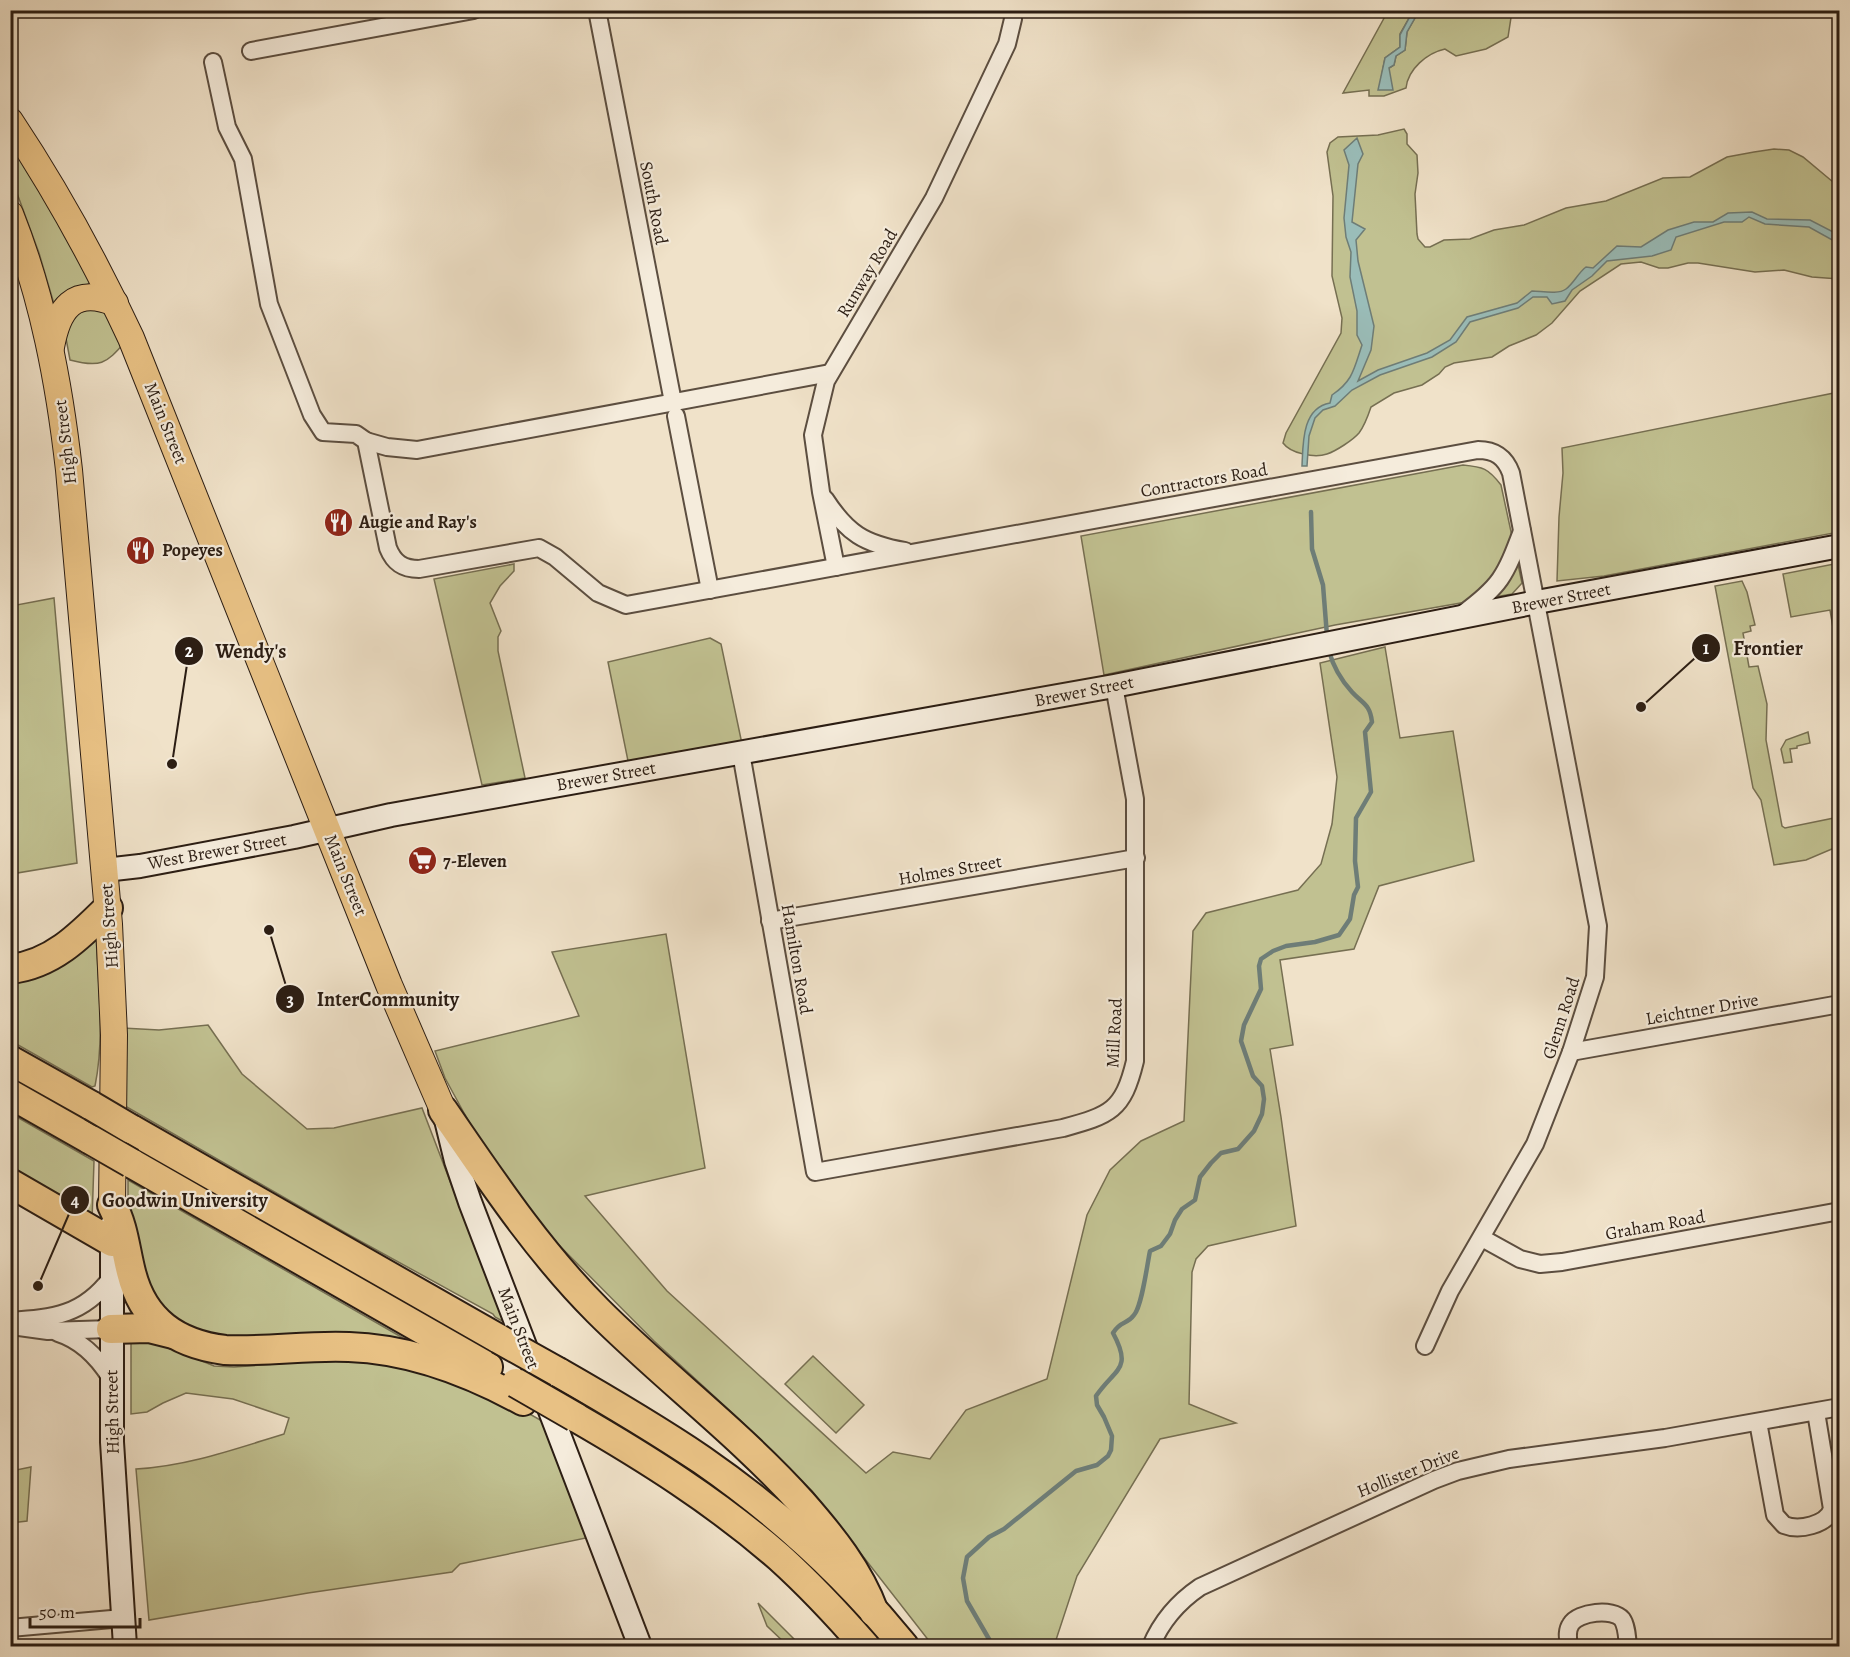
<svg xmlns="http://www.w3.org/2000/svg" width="1850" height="1657" font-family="Alegreya,serif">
	<rect width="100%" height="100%" fill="#f0e2c9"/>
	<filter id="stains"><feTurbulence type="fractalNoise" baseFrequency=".00333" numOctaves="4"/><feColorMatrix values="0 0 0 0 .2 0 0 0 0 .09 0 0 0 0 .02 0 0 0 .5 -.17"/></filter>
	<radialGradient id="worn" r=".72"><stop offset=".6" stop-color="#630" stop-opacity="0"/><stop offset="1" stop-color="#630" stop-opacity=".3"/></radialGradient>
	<g fill="#c1c191" stroke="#766f52" stroke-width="1.5">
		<path d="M 1388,11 L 1413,11 L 1400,34 L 1400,47 L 1385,58 L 1379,90 L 1389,68 L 1394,65 L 1396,56 L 1405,50 L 1407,32 L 1419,11 L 1512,11 L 1508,37 L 1486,49 L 1456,56 L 1445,49 C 1427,53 1408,69 1406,88 L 1384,96 L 1369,96 L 1369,90 L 1343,93 Z"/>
		<path d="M 1404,129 L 1407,134 L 1407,144 L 1417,155 L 1418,173 L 1415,194 L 1417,234 L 1418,239 L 1425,247 L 1430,247 L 1444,240 L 1470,239 L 1494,230 L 1524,225 L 1566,208 L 1606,201 L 1663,178 L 1690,177 L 1727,157 L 1754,152 L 1774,149 L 1789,150 L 1803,157 L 1839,187 L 1839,279 L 1812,277 L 1784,270 L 1755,272 L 1698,263 L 1688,263 L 1668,268 L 1659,268 L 1641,262 L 1621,264 L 1580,291 L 1552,323 L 1536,335 L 1509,346 L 1492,357 L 1454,363 L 1445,367 L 1439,374 L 1422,385 L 1394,393 L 1371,407 C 1368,416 1365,425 1359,433 C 1353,440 1336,451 1327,454 C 1315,458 1291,454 1283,443 L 1286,433 L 1341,333 L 1342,318 L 1332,276 L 1333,196 L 1327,152 L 1330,143 L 1338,137 L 1378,135 Z"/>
		<path d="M 10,138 L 92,282 L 54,304 L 39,253 L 11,177 Z"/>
		<path d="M 85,307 L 107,313 L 125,342 C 106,364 100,368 70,360 L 65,333 L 73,313 Z"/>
		<path d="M 1839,392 L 1839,532 L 1604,576 L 1557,581 L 1559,517 L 1563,473 L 1562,448 Z"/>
		<path d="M 1463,465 C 1483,467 1488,468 1501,485 L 1522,583 L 1512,594 L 1335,625 L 1104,675 L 1081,536 Z"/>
		<path d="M 514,564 L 514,571 L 500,586 L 490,603 L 501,631 L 498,637 L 498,651 L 525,778 L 482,785 L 434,579 Z"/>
		<path d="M 1834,564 L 1839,566 L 1839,663 L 1830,610 L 1791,617 L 1783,574 Z"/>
		<path d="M 1742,581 L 1747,592 L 1755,625 L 1750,626 L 1751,631 L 1743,633 L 1749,667 L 1758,666 L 1767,704 L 1766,740 L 1782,826 L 1785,828 L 1839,817 L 1839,846 L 1806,860 L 1774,865 L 1761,800 L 1753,788 L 1715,586 Z"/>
		<path d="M 54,598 L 77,863 L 11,874 L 11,606 Z"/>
		<path d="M 710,638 L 721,644 L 742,744 L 628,761 L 608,662 Z"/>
		<path d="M 1385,647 L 1400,738 L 1453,731 L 1474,861 L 1379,886 L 1354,949 L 1280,960 L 1293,1045 L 1270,1049 L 1281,1117 L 1296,1226 L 1208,1246 L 1196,1259 L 1192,1272 L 1189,1404 L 1236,1423 L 1160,1439 L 1077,1576 L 1054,1646 L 933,1646 L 812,1491 L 739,1419 L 654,1341 L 532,1218 L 490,1158 L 464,1113 L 445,1078 L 435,1051 L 579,1016 L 552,952 L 666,934 L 705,1168 L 585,1196 L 667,1291 L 866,1473 L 893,1452 L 930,1459 L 966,1410 L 1047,1379 L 1087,1215 L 1110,1170 L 1141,1141 L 1184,1121 L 1193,931 L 1206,913 L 1298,890 L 1321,864 L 1332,824 L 1337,777 L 1320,663 Z"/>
		<path d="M 1808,732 L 1810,743 L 1797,746 L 1797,748 L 1790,749 L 1792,762 L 1784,763 L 1781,749 L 1786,740 Z"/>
		<path d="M 96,934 C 98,984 105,1037 95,1086 L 92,1087 L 11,1041 L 11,978 Z"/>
		<path d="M 208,1025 L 242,1074 L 307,1129 L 334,1128 L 422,1108 L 504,1322 L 495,1317 L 493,1314 L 351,1236 L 125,1106 L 123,1028 L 159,1030 Z"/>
		<path d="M 10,1113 L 94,1161 L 92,1221 L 11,1175 Z"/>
		<path d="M 128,1180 L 424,1350 L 237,1341 L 188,1330 L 153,1297 L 128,1218 Z"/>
		<path d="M 131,1336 L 161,1344 L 214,1366 L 234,1367 L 330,1360 L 408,1364 L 528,1413 L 542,1421 L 586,1538 L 460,1564 L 452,1572 L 308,1593 L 149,1620 L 136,1469 C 188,1466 235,1449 284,1434 L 289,1418 L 233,1399 L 186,1393 L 163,1403 L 147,1412 L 131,1414 Z"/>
		<path d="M 813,1356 L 864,1405 L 836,1433 L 785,1384 Z"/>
		<path d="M 31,1467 L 27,1521 L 11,1523 L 11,1471 Z"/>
		<path d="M 758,1603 L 801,1646 L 788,1646 L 767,1626 Z"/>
	</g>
	<g fill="#9abdb9" stroke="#6e7d77" stroke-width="1.5">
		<path d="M 1413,11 L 1419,11 L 1407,32 L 1405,50 L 1396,56 L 1394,65 L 1389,68 L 1393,90 L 1378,90 L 1385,58 L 1400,47 L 1400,35 Z"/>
		<path d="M 1357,138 L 1363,154 L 1358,164 L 1352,222 L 1365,229 L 1356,240 L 1358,261 L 1374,326 L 1371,350 L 1358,381 L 1378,370 L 1427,353 L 1450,340 L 1467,317 L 1517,303 L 1532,291 C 1541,291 1558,295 1566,289 C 1574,283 1578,273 1586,267 L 1593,268 L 1617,246 L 1641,247 L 1668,230 L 1694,222 L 1713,222 L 1728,213 L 1752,212 L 1767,219 L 1810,220 L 1835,233 L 1839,232 L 1839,240 L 1834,241 L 1809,227 L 1765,224 L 1749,217 L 1742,222 L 1724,222 L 1676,237 L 1671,250 L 1652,256 L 1607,261 L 1592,276 L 1572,290 L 1565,301 L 1552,304 L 1547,297 L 1533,297 L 1518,308 L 1470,322 L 1456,342 L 1432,357 L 1380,375 L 1352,390 L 1335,406 L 1323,410 L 1315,418 L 1309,436 L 1307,466 L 1302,466 C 1303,443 1302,408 1330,403 L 1332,395 C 1353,381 1354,369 1362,345 L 1357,335 L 1357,311 L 1350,277 L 1351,252 L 1346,237 L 1344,218 L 1349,165 L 1344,150 Z"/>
	</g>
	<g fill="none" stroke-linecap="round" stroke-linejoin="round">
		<g stroke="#6e7d77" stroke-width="4.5">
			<path d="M 1311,512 L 1312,549 L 1323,585 L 1327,636"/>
			<path d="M 993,1646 L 967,1601 L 963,1578 L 967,1557 L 989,1537 L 1004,1529 L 1076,1471 L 1097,1465 L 1108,1456 L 1111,1450 L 1112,1436 L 1104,1417 L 1097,1405 L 1096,1396 C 1115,1368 1133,1370 1113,1333 C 1121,1320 1127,1325 1134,1315 C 1142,1306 1147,1265 1150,1251 L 1161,1246 L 1170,1234 L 1175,1220 L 1182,1209 L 1195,1200 L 1200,1177 L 1211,1163 L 1221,1153 L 1238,1149 L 1254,1131 L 1262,1114 L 1264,1099 L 1262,1086 L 1253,1076 L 1241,1041 L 1244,1025 L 1261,989 L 1259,966 L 1261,959 L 1273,951 L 1286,946 L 1315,942 L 1339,935 L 1350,919 L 1354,895 L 1358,887 L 1355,861 L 1356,818 L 1371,792 L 1365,732 L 1372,722 C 1370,704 1363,704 1352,692 C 1341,680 1333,666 1329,651"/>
		</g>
		<defs>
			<g id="street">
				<path d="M 597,10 L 673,402"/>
				<path d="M 251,51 L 474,10"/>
				<path d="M 213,62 L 227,127 L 243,159 L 269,304 L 312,415 L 323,432 L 356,434 L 366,441 L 388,548 C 394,563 403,569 419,569 L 539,548 L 555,557 L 598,593 L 626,605 L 1478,450 C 1495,450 1505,457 1511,473 L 1598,926 L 1595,977 L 1571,1052 L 1535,1144 L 1450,1291 L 1425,1346"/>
				<path d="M 676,416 L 710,590"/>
				<path d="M 366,441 L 387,447 L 417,450 L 830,373"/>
				<path d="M 825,499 C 847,533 864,544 905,551"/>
				<path d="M 836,567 L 821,492 L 813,435 L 826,381 L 934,198 L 1007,44 L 1013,19 L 1013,10"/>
				<path d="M 1461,615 C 1501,586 1505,576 1522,531"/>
				<path d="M 741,753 L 815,1172 L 1063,1128 C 1110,1115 1123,1111 1135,1061 L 1135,799 L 1114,686"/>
				<path d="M 770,921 L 1136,858"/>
				<path d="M 1571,1052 L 1840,1004"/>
				<path d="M 1482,1238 L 1520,1259 L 1540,1264 L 1562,1262 L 1840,1211"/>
				<path d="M 10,1321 C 54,1318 83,1315 111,1278"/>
				<path d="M 19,1327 L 48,1331 L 111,1329"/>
				<path d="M 58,1333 C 80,1340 98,1358 110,1377"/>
				<path d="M 1758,1422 L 1775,1515 L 1784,1525 C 1799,1531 1827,1525 1832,1509 L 1816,1412"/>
				<path d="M 10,1628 L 123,1618"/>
				<path d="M 1151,1646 C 1161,1622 1178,1602 1200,1587 L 1434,1480 L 1458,1471 L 1509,1459 L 1665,1438 L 1840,1407"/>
				<path d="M 1569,1646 C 1568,1639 1566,1631 1571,1624 C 1578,1612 1613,1608 1622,1619 C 1627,1626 1627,1638 1628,1646"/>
			</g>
			<g id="secondary">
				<path d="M 105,870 L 140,866 L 294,837 L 391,815 L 1114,686 L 1537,602 L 1840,546"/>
				<path d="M 446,1120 L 456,1161 L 470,1202 L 640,1646"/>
				<path d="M 112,1225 L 112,1442 L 125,1646"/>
			</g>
			<g id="primary">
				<path d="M 10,121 C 56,190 96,263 131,338 L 389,985 L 443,1110"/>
				<path d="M 10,214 C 43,297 59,382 69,470 L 109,924 L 114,1035 L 112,1205"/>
				<path d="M 51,347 C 58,309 73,286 115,303"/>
			</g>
			<g id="highway">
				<path d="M 10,969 C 51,965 80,936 108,908"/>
				<path d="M 10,1060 L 92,1106"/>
				<path d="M 10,1094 L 91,1140"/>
				<path d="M 443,1110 C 491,1180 538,1251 598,1311 C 664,1377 739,1433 802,1503 C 831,1536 859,1571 874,1612"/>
				<path d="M 131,1129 L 499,1339"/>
				<path d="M 131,1163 L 488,1367"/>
				<path d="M 10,1183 L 112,1242"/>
				<path d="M 112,1205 C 124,1227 125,1249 131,1272 C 143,1321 177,1344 225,1350 C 267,1352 308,1345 349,1347 C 410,1349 470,1372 523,1401"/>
				<path d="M 111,1329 L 149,1328 L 173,1334"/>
				<path d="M 558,1372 C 607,1400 656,1429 702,1460 C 777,1512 847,1576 904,1646"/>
				<path d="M 575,1417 C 646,1458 716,1502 779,1557 C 810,1585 838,1615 865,1646"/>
			</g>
		</defs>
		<use href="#street" stroke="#5c4e40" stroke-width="20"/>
		<use href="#secondary" stroke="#2b1d13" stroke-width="26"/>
		<use href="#primary" stroke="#2b1d13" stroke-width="28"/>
		<use href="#highway" stroke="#2b1d13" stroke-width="32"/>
		<use href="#street" stroke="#f5ecdc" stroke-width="16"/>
		<use href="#secondary" stroke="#f5ecdc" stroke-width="22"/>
		<use href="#primary" stroke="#e8c184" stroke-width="26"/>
		<use href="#highway" stroke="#e8c184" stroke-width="28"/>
		<defs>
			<g id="highway-bridge">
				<path d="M 92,1106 L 131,1129"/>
				<path d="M 91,1140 L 131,1163"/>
				<path d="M 499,1339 L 558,1372"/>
				<path d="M 516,1383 L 575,1417"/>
			</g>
		</defs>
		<use href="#highway-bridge" stroke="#2b1d13" stroke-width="32" stroke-linecap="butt"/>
		<use href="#highway-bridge" stroke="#e8c184" stroke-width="28"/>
	</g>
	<defs>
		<symbol id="restaurant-disc" viewBox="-11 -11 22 22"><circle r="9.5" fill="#8f2418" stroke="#f5ecdc"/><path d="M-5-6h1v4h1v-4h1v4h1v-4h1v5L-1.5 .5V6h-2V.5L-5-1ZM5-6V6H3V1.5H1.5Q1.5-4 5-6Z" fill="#fff"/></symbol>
		<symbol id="supermarket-disc" viewBox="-11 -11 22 22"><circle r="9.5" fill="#8f2418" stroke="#f5ecdc"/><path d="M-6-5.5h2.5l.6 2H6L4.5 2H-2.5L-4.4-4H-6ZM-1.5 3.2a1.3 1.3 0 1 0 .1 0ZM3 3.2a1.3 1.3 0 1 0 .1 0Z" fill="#fff"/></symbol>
	</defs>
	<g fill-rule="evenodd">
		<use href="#restaurant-disc" x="322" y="506" width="33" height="33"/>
		<use href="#restaurant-disc" x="124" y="534" width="33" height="33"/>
		<use href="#supermarket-disc" x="406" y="844" width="33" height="33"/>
	</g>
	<g text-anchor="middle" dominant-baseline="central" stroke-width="4.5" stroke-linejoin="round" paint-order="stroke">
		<g font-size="18" fill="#2b1d13" stroke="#f5ecdc">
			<text transform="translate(654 203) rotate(79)">South Road</text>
			<text transform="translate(867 273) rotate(-59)">Runway Road</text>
			<text transform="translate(166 423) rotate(68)">Main Street</text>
			<text transform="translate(65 442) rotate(-97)">High Street</text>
			<text transform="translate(1204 480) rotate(-10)">Contractors Road</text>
			<text transform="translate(1561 598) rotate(-11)">Brewer Street</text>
			<text transform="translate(1084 691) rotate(-11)">Brewer Street</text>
			<text transform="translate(606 776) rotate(-10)">Brewer Street</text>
			<text transform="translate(217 851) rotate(-10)">West Brewer Street</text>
			<text transform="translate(950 870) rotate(-10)">Holmes Street</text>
			<text transform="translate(346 875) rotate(68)">Main Street</text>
			<text transform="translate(109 926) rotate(-94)">High Street</text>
			<text transform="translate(797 959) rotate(80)">Hamilton Road</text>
			<text transform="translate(1702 1009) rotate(-10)">Leichtner Drive</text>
			<text transform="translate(1561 1018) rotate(-72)">Glenn Road</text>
			<text transform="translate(1114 1033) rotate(-87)">Mill Road</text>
			<text transform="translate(1655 1225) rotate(-10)">Graham Road</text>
			<text transform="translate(519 1328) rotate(69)">Main Street</text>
			<text transform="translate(112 1412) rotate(-91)">High Street</text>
			<text transform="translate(1408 1472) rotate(-22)">Hollister Drive</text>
		</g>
		<g font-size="18" font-weight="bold" fill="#2b1d13" stroke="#f5ecdc" text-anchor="start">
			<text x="359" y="522">Augie and Ray's</text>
			<text x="162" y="550">Popeyes</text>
			<text x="443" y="861">7-Eleven</text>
		</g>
	</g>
	<path fill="none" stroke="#2b1d13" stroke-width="2" d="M1641 707L1706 648M172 764L189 651M269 930L290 999M38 1286L75 1200"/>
	<g fill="#2b1d13" stroke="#f5ecdc" stroke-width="2">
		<circle cx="1641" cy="707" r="6"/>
		<circle cx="172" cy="764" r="6"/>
		<circle cx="269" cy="930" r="6"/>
		<circle cx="38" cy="1286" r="6"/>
		<circle cx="1706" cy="648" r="15"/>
		<circle cx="189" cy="651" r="15"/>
		<circle cx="290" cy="999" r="15"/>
		<circle cx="75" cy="1200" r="15"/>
	</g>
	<g font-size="18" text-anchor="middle" font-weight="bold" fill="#fff">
		<text x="1706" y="654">1</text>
		<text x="189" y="657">2</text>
		<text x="290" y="1006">3</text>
		<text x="75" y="1206">4</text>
	</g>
	<g font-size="20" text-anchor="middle" font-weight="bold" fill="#2b1d13" stroke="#f5ecdc" stroke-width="4.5" stroke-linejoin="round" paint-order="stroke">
		<text x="1768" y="655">Frontier</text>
		<text x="251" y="658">Wendy's</text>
		<text x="388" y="1006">InterCommunity</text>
		<text x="185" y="1207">Goodwin University</text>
	</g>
	<rect width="1850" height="1657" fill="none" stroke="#f0e2c9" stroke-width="36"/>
	<rect x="12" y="12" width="1826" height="1633" fill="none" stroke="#2b1d13" stroke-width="3"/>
	<rect x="18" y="18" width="1814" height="1621" fill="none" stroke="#2b1d13" stroke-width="1.5"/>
	<path d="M30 1618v9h110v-9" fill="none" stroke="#2b1d13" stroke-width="3"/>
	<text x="39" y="1618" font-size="18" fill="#2b1d13" stroke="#f5ecdc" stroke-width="4.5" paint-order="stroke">50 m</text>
	<rect width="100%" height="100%" filter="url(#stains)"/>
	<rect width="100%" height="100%" fill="url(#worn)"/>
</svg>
